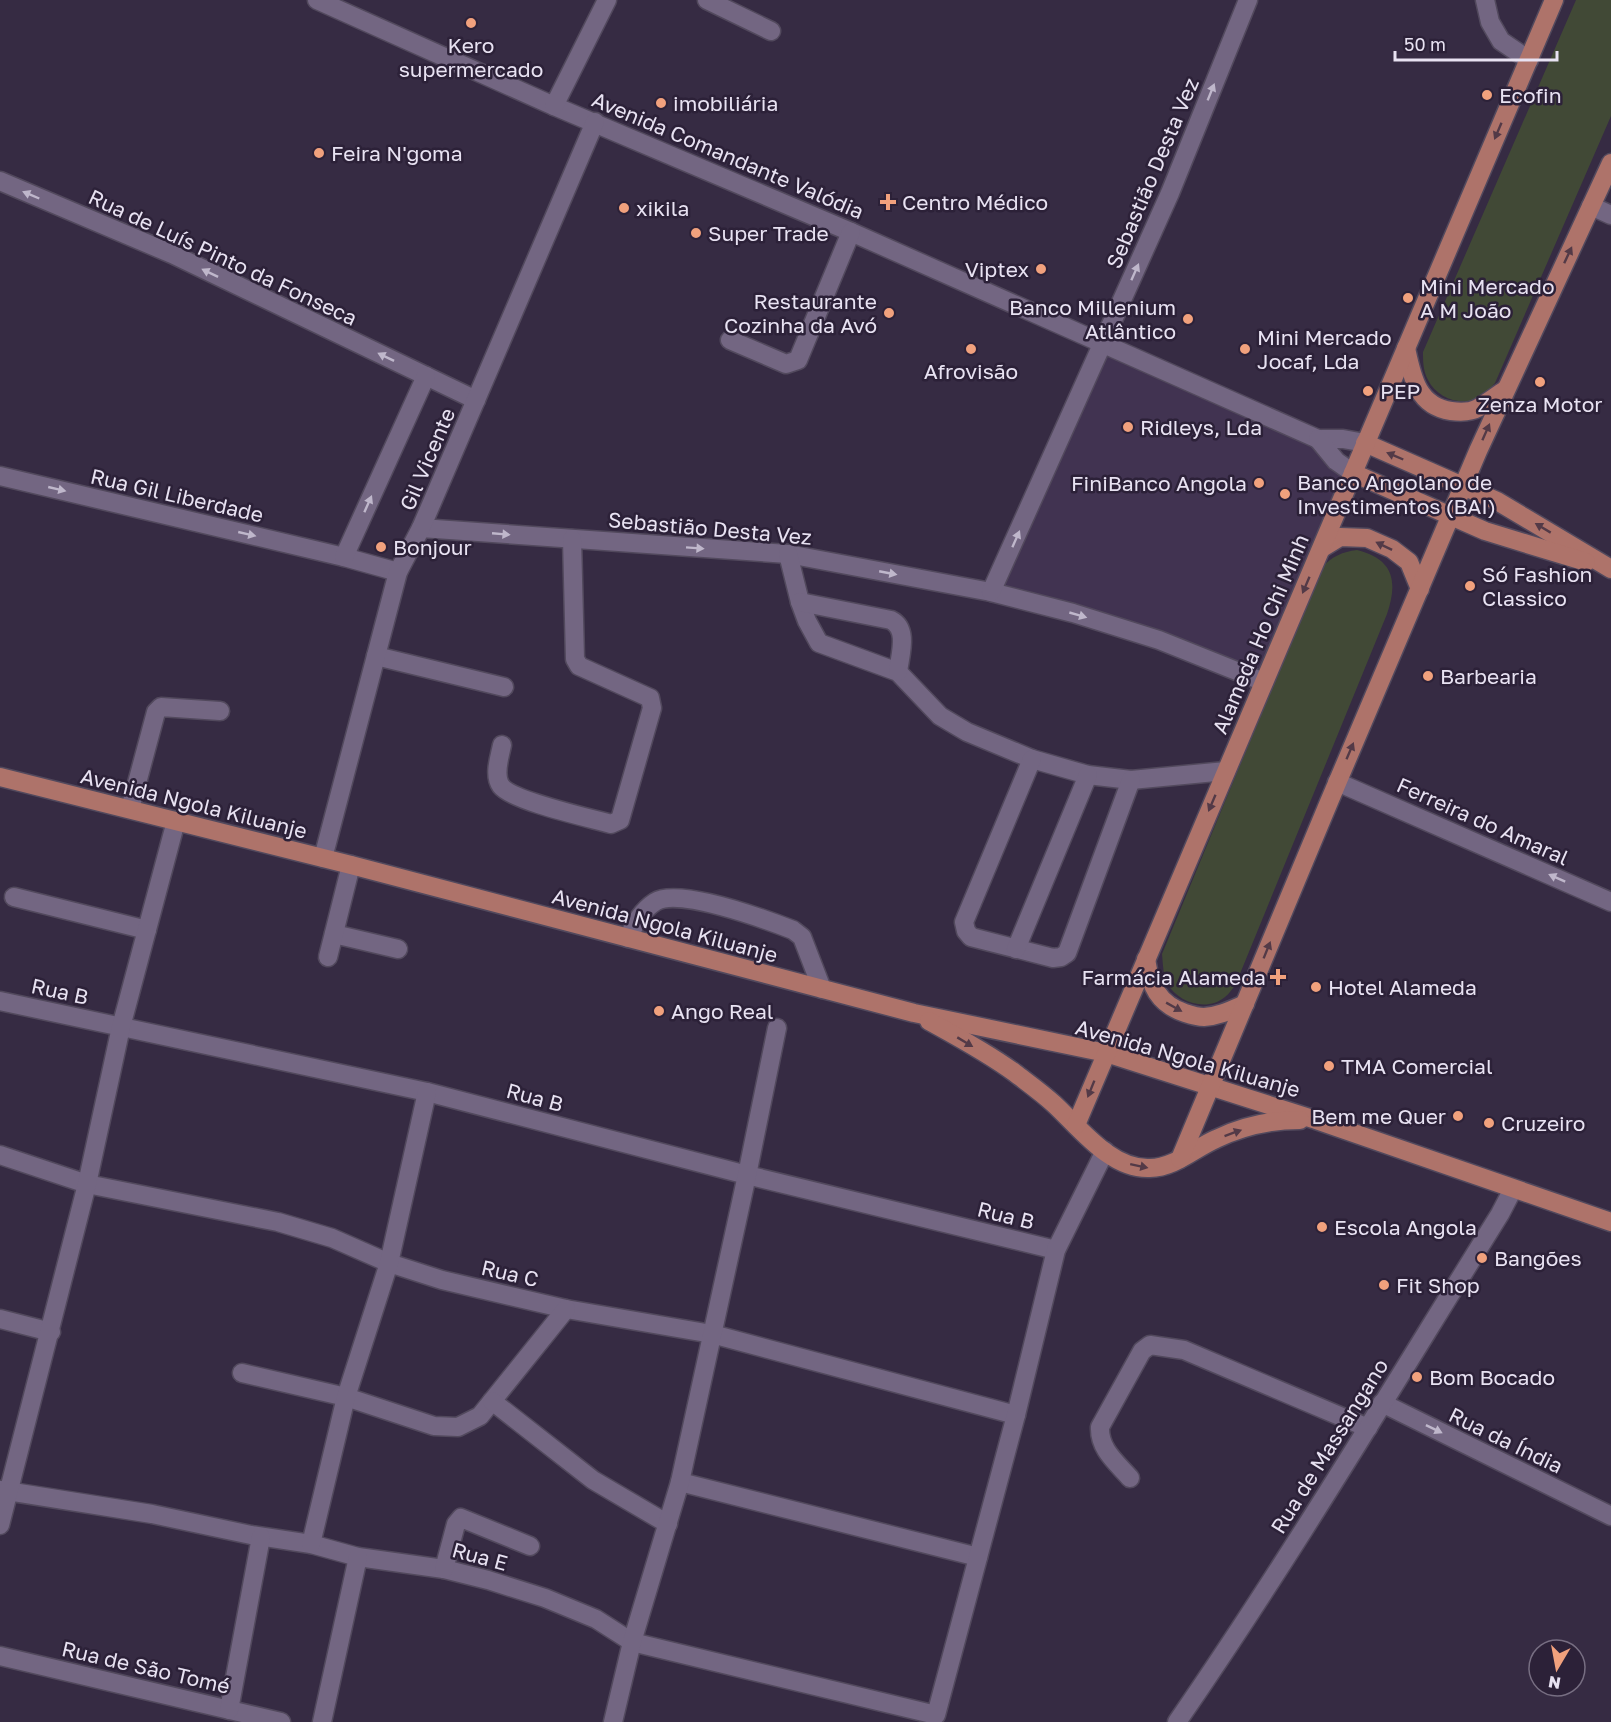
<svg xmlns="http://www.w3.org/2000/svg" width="1611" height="1722" font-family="'Golos Text',sans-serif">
	<rect width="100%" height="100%" fill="#362b43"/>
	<path fill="#413351" d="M 1103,345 L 1318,439 L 1353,473 L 1264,682 L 991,592 Z"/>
	<g fill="#414936">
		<path d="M 1576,0 L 1611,0 L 1611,116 L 1495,383 C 1492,386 1489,391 1485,394 C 1467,409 1438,400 1428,380 C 1423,371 1423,361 1423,352 Z"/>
		<path d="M 1357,550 C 1394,559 1398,582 1387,614 L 1235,986 C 1232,989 1229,994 1225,997 C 1207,1012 1178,1003 1167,983 C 1163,974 1163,964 1162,954 L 1322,567 C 1333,556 1342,552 1357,550 Z"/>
	</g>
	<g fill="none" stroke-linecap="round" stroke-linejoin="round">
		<defs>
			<g id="minor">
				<path d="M 317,0 L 554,106 L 851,232 L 1318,439 L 1343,439 L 1365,443"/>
				<path d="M 707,0 L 771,31"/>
				<path d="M 1485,0 L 1490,22 L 1501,41 L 1529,60"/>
				<path d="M 554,106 L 607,0"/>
				<path d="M 0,181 L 172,254 L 476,400"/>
				<path d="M 1591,206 L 1611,215"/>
				<path d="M 730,340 L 786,364 L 798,360 L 851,232"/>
				<path d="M 1318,439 L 1336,461 L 1353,473"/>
				<path d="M 0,476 L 344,557 L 398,572"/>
				<path d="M 421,528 L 788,554 L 991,592 L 1073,613 L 1159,640 L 1264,682"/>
				<path d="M 788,554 L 800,602 L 807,621 L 819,643 L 898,672 L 940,716 L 967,732 L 1032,759 L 1088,775 L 1131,780 L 1226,771"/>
				<path d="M 344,557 L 426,376"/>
				<path d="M 991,592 L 1170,193 L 1248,0"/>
				<path d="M 800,602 L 891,620 C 909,629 900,655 898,672"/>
				<path d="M 376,656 L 504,687"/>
				<path d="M 502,745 C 500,756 493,775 501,786 C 512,801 590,818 611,824 L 620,820 L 652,708 L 650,698 L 579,666 L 575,659 L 572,539"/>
				<path d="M 1032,759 L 964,922 L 966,931 L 971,937 L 1053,958 L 1061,957 L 1067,953 L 1131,780"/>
				<path d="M 1337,782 L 1611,902"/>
				<path d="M 130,809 L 156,712 L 161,707 L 220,711"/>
				<path d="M 323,858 L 398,572 L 421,528 L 595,122"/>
				<path d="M 14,897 L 147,930"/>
				<path d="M 334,934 L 398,949"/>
				<path d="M 628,938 C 635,924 641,911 655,902 C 678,887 767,920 793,930 L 802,937 L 822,989"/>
				<path d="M 1016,949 L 1088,775"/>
				<path d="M 328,957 L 351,865"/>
				<path d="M 0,1001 L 427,1092 L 747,1175 L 1056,1250"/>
				<path d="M 0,1155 L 87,1184 L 278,1222 L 332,1238 L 389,1263 L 442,1280 L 566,1309 L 712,1334 L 1016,1415"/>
				<path d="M 0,1319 L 51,1332"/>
				<path d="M 242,1373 L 346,1397 L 434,1426 L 458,1427 L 480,1416 L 566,1309"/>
				<path d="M 492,1401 L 593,1480 L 668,1524"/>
				<path d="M 1382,1403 L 1611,1516"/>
				<path d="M 1130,1478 C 1116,1462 1099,1449 1100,1427 L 1142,1351 L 1150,1345 L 1184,1350 L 1368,1428"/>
				<path d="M 680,1482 L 978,1557"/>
				<path d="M 0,1490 L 152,1514 L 251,1535 L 311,1544 L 358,1557 L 444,1569 L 488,1580 L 545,1598 L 596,1619 L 632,1642 L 936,1715 L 1016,1415 L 1056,1250 L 1105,1151"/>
				<path d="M 0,1525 L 87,1184 L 121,1027 L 176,821"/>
				<path d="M 311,1544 L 346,1397 L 389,1263 L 427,1092"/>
				<path d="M 444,1569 L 456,1524 L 461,1518 L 530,1546"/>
				<path d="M 0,1656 L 281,1722"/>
				<path d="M 229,1710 L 261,1537"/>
				<path d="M 322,1722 L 358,1557"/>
				<path d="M 613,1722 L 632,1642 L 680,1482 L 747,1175 L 777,1028"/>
				<path d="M 1177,1722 C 1291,1557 1394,1384 1500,1214 L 1513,1189"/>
			</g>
			<g id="major">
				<path d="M 1406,348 C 1412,376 1417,406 1451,411 C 1459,412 1471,412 1478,408 C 1487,403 1496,396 1505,390"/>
				<path d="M 1365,443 L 1497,501 L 1611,569"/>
				<path d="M 1353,473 L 1485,531 L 1586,562"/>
				<path d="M 1322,548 L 1340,537 L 1367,538 L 1392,549 L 1409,562 L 1420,589"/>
				<path d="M 0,777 L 351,865 L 914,1013 L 1106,1053 L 1316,1120 L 1611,1222"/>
				<path d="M 1146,959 C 1150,985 1158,1004 1185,1013 C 1191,1015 1198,1017 1204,1017 C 1219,1016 1231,1010 1245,1004"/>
				<path d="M 929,1021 C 958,1037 988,1053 1015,1073 C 1028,1083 1042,1093 1054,1104 C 1080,1128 1111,1170 1150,1168 C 1174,1168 1195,1148 1216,1139 C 1243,1126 1271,1120 1300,1120"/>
				<path d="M 1076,1125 L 1554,0"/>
				<path d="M 1180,1159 L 1329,802 L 1478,451 L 1611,163"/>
			</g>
		</defs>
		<use href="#minor" stroke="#52495d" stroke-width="21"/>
		<use href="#major" stroke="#52495d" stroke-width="21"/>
		<use href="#minor" stroke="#736682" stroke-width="18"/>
		<use href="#major" stroke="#ae736a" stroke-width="18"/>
	</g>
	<defs><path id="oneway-solid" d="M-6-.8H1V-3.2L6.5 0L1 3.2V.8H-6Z" transform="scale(1.5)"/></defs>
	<g fill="#bfb7cb">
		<use href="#oneway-solid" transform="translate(1211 92) rotate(-68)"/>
		<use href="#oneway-solid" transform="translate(31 195) rotate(-157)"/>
		<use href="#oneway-solid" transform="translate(1135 272) rotate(-66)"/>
		<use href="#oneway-solid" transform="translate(210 273) rotate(-154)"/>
		<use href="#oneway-solid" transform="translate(386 357) rotate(-154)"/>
		<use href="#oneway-solid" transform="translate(57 489) rotate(13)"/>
		<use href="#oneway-solid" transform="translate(368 504) rotate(-66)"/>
		<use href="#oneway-solid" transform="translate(247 534) rotate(13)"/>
		<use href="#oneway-solid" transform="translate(501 534) rotate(5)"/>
		<use href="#oneway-solid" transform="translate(1016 539) rotate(-66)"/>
		<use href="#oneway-solid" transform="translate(695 548) rotate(4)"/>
		<use href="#oneway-solid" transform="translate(888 573) rotate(11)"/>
		<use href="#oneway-solid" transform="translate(1078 615) rotate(16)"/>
		<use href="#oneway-solid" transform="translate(1557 878) rotate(-156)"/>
		<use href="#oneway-solid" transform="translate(1434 1429) rotate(26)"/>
	</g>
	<g fill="#533a47">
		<use href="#oneway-solid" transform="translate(1498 131) rotate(113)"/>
		<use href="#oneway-solid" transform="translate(1568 255) rotate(-65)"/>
		<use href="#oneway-solid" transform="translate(1486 432) rotate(-66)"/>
		<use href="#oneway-solid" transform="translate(1395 456) rotate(-157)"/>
		<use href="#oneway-solid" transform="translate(1543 528) rotate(-149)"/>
		<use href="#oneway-solid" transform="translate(1384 546) rotate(-154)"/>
		<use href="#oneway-solid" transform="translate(1306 585) rotate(113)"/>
		<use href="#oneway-solid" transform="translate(1350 751) rotate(-67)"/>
		<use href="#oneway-solid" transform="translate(1212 803) rotate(113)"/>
		<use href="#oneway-solid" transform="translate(1267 950) rotate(-68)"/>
		<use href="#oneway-solid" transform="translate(1174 1007) rotate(29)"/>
		<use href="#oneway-solid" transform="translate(965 1042) rotate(31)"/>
		<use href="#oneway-solid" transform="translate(1091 1089) rotate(112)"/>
		<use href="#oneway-solid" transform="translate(1233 1133) rotate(-20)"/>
		<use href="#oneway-solid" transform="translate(1139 1166) rotate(12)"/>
	</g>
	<g fill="#f1a17d" stroke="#2c2138" stroke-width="2">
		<circle cx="471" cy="23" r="6"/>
		<circle cx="1487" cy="95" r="6"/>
		<circle cx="661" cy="103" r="6"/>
		<circle cx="319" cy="153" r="6"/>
		<path d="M885 193h6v6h6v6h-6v6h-6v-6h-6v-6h6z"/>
		<circle cx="624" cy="208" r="6"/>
		<circle cx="696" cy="233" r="6"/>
		<circle cx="1041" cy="269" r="6"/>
		<circle cx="1408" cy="298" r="6"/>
		<circle cx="889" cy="313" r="6"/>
		<circle cx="1188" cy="319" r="6"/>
		<circle cx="971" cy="349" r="6"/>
		<circle cx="1245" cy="349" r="6"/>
		<circle cx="1540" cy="382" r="6"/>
		<circle cx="1368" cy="391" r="6"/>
		<circle cx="1128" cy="427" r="6"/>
		<circle cx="1259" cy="483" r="6"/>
		<circle cx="1285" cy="494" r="6"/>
		<circle cx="381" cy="547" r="6"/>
		<circle cx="1470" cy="586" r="6"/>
		<circle cx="1428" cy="676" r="6"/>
		<path d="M1275 968h6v6h6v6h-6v6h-6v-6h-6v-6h6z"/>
		<circle cx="1316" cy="987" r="6"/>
		<circle cx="659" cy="1011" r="6"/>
		<circle cx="1329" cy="1066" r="6"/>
		<circle cx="1458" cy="1116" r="6"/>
		<circle cx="1489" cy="1123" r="6"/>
		<circle cx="1322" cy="1227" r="6"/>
		<circle cx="1482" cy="1258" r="6"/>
		<circle cx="1384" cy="1285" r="6"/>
		<circle cx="1417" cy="1377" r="6"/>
	</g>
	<g text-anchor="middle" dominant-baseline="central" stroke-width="5" stroke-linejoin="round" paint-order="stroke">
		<g font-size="21" fill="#e8e2f2" stroke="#2c2138" text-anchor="start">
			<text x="471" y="45" text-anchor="middle">Kero<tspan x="471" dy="24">supermercado</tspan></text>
			<text x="1499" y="95">Ecofin</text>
			<text x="673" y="103">imobiliária</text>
			<text x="331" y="153">Feira N'goma</text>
			<text x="902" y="202">Centro Médico</text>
			<text x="636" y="208">xikila</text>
			<text x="708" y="233">Super Trade</text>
			<text x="1029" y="269" text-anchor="end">Viptex</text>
			<text x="1420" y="286">Mini Mercado<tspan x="1420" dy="24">A M João</tspan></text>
			<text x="877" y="301" text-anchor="end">Restaurante<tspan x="877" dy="24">Cozinha da Avó</tspan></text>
			<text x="1176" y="307" text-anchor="end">Banco Millenium<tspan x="1176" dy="24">Atlântico</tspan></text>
			<text x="1257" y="337">Mini Mercado<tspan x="1257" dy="24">Jocaf, Lda</tspan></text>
			<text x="971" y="371" text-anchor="middle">Afrovisão</text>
			<text x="1380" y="391">PEP</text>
			<text x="1540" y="404" text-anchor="middle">Zenza Motor</text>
			<text x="1140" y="427">Ridleys, Lda</text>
			<text x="1297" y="482">Banco Angolano de<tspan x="1297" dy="24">Investimentos (BAI)</tspan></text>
			<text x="1247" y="483" text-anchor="end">FiniBanco Angola</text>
			<text x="393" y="547">Bonjour</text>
			<text x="1482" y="574">Só Fashion<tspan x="1482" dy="24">Classico</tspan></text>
			<text x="1440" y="676">Barbearia</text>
			<text x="1266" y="977" text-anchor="end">Farmácia Alameda</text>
			<text x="1328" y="987">Hotel Alameda</text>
			<text x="671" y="1011">Ango Real</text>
			<text x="1341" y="1066">TMA Comercial</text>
			<text x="1446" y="1116" text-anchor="end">Bem me Quer</text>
			<text x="1501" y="1123">Cruzeiro</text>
			<text x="1334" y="1227">Escola Angola</text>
			<text x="1494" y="1258">Bangões</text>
			<text x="1396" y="1285">Fit Shop</text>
			<text x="1429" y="1377">Bom Bocado</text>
		</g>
		<g font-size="21" fill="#e8e2f2" stroke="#2c2138">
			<text transform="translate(728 155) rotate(23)">Avenida Comandante Valódia</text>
			<text transform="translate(1152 173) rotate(-67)">Sebastião Desta Vez</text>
			<text transform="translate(223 257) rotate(25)">Rua de Luís Pinto da Fonseca</text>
			<text transform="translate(427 459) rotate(-67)">Gil Vicente</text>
			<text transform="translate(177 495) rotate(13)">Rua Gil Liberdade</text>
			<text transform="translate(710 528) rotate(5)">Sebastião Desta Vez</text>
			<text transform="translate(1260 634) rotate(-67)">Alameda Ho Chi Minh</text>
			<text transform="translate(194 803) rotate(14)">Avenida Ngola Kiluanje</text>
			<text transform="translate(1483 821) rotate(24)">Ferreira do Amaral</text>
			<text transform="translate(665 925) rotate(15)">Avenida Ngola Kiluanje</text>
			<text transform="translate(60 991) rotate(12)">Rua B</text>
			<text transform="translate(1188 1058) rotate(16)">Avenida Ngola Kiluanje</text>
			<text transform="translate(535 1097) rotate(15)">Rua B</text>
			<text transform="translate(1006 1215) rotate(14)">Rua B</text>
			<text transform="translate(510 1273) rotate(13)">Rua C</text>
			<text transform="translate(1506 1440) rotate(26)">Rua da Índia</text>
			<text transform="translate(1329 1446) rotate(-58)">Rua de Massangano</text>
			<text transform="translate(480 1556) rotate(15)">Rua E</text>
			<text transform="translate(146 1667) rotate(13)">Rua de São Tomé</text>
		</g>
	</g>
	<g transform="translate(1557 1668) rotate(190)"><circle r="28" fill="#2c2138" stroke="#776e82" stroke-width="1.5"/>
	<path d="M0-4.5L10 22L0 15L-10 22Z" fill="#f1a17d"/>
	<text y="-9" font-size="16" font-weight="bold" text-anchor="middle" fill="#e8e2f2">N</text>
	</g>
	<path d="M1395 51v9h162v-9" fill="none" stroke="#e8e2f2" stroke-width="3"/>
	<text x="1404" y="51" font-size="18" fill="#e8e2f2" stroke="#2c2138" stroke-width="4.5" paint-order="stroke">50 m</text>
</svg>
